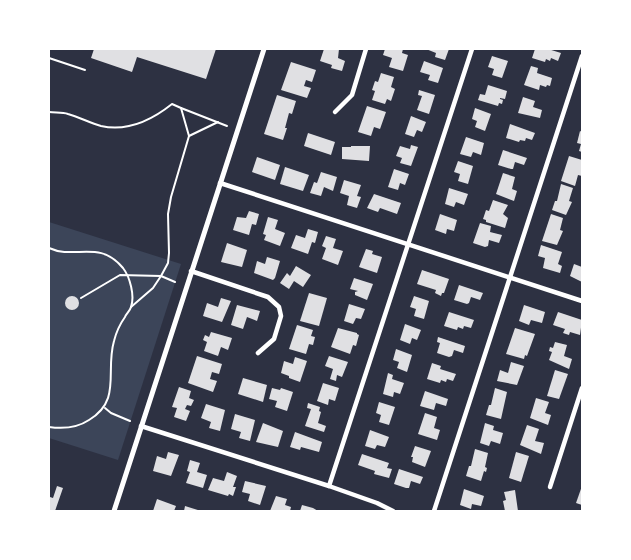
<svg xmlns="http://www.w3.org/2000/svg" width="631" height="560" font-family="'Fira Sans Condensed',sans-serif">
	<rect width="100%" height="100%" fill="#2d3142"/>
	<path fill="#3c4559" d="M 49,222 L 181,264 L 118,460 L 49,438 Z"/>
	<g fill="#e0e0e3">
		<path d="M 94,49 L 216,49 L 206,79 L 137,57 L 132,72 L 91,58 Z"/>
		<path d="M 324,49 L 339,49 L 338,58 L 345,61 L 342,71 L 331,68 L 332,65 L 320,61 Z"/>
		<path d="M 385,49 L 403,49 L 402,53 L 408,55 L 403,71 L 389,67 L 392,58 L 383,55 Z"/>
		<path d="M 426,49 L 449,49 L 445,60 L 435,57 L 436,53 Z"/>
		<path d="M 535,49 L 548,49 L 561,53 L 558,61 L 551,58 L 550,61 L 546,59 L 545,62 L 532,58 Z"/>
		<path d="M 492,56 L 508,61 L 502,78 L 492,75 L 494,69 L 488,67 Z"/>
		<path d="M 424,61 L 443,68 L 438,83 L 428,80 L 430,75 L 420,72 Z"/>
		<path d="M 291,62 L 316,70 L 312,82 L 306,80 L 304,86 L 311,88 L 307,98 L 281,90 Z"/>
		<path d="M 531,66 L 538,68 L 537,73 L 552,78 L 550,86 L 547,85 L 546,87 L 540,85 L 539,90 L 524,85 Z"/>
		<path d="M 381,73 L 394,77 L 391,87 L 395,89 L 391,101 L 387,99 L 385,104 L 372,100 L 375,91 L 372,90 L 375,81 L 378,82 Z"/>
		<path d="M 488,85 L 507,91 L 505,99 L 500,98 L 500,99 L 503,100 L 502,104 L 499,103 L 498,106 L 478,100 L 480,94 L 485,95 Z"/>
		<path d="M 419,90 L 435,95 L 429,114 L 417,110 L 422,96 L 418,95 Z"/>
		<path d="M 277,95 L 296,101 L 292,114 L 289,113 L 285,128 L 287,128 L 283,140 L 264,134 Z"/>
		<path d="M 523,97 L 535,101 L 533,107 L 542,110 L 540,118 L 518,113 Z"/>
		<path d="M 367,106 L 386,112 L 380,129 L 374,127 L 371,136 L 358,132 Z"/>
		<path d="M 475,108 L 491,114 L 485,131 L 475,127 L 477,121 L 472,119 Z"/>
		<path d="M 411,116 L 426,122 L 422,132 L 417,130 L 414,137 L 405,134 Z"/>
		<path d="M 510,124 L 535,133 L 532,140 L 526,138 L 525,141 L 520,140 L 519,142 L 506,138 Z"/>
		<path d="M 580,131 L 582,132 L 582,152 L 579,151 L 581,144 L 577,143 Z"/>
		<path d="M 308,133 L 335,142 L 331,155 L 304,146 Z"/>
		<path d="M 466,137 L 484,143 L 481,155 L 473,152 L 471,157 L 460,154 Z"/>
		<path d="M 411,145 L 418,147 L 411,166 L 400,163 L 402,158 L 396,156 L 400,146 L 410,149 Z"/>
		<path d="M 351,146 L 370,146 L 369,161 L 342,159 L 342,147 L 351,147 Z"/>
		<path d="M 503,150 L 527,158 L 524,165 L 515,162 L 513,169 L 511,169 L 498,165 Z"/>
		<path d="M 569,156 L 582,160 L 581,167 L 582,168 L 582,176 L 578,175 L 575,186 L 561,181 Z"/>
		<path d="M 257,157 L 280,165 L 275,180 L 252,172 Z"/>
		<path d="M 458,161 L 473,166 L 468,184 L 458,181 L 460,174 L 454,172 Z"/>
		<path d="M 285,167 L 309,175 L 303,191 L 280,184 Z"/>
		<path d="M 394,169 L 409,174 L 405,185 L 400,183 L 398,190 L 388,187 Z"/>
		<path d="M 321,172 L 337,177 L 333,191 L 324,187 L 321,196 L 310,193 L 314,182 L 317,183 Z"/>
		<path d="M 503,173 L 515,177 L 512,189 L 517,191 L 514,201 L 496,194 Z"/>
		<path d="M 344,180 L 361,185 L 357,196 L 361,197 L 357,208 L 347,205 L 349,196 L 340,193 Z"/>
		<path d="M 561,184 L 573,188 L 569,201 L 572,202 L 566,215 L 552,210 L 555,201 L 557,201 Z"/>
		<path d="M 449,188 L 468,194 L 464,205 L 456,202 L 454,207 L 445,204 Z"/>
		<path d="M 374,194 L 401,203 L 397,214 L 380,208 L 378,212 L 367,208 Z"/>
		<path d="M 493,200 L 508,205 L 503,214 L 508,218 L 505,228 L 486,222 L 486,220 L 483,219 L 486,210 L 489,211 Z"/>
		<path d="M 249,211 L 259,214 L 256,225 L 252,224 L 249,235 L 233,230 L 237,217 L 246,218 Z"/>
		<path d="M 440,214 L 457,220 L 454,231 L 447,229 L 446,234 L 435,230 Z"/>
		<path d="M 551,214 L 563,218 L 560,230 L 563,231 L 557,245 L 542,241 Z"/>
		<path d="M 268,217 L 278,220 L 275,229 L 285,233 L 280,246 L 264,240 L 266,235 L 263,234 Z"/>
		<path d="M 480,223 L 491,226 L 490,232 L 502,235 L 499,243 L 489,240 L 488,246 L 485,247 L 473,243 Z"/>
		<path d="M 308,229 L 318,232 L 315,243 L 312,242 L 308,254 L 291,248 L 296,235 L 305,238 Z"/>
		<path d="M 326,236 L 336,239 L 333,248 L 343,251 L 338,265 L 322,259 L 326,248 L 322,246 Z"/>
		<path d="M 227,243 L 247,250 L 242,267 L 221,262 Z"/>
		<path d="M 541,245 L 562,252 L 558,264 L 562,266 L 560,273 L 543,268 L 545,258 L 538,256 Z"/>
		<path d="M 366,249 L 373,251 L 372,254 L 382,257 L 377,273 L 359,267 Z"/>
		<path d="M 267,257 L 280,261 L 275,278 L 273,280 L 254,273 L 257,261 L 265,264 Z"/>
		<path d="M 574,264 L 582,267 L 582,282 L 570,276 Z"/>
		<path d="M 296,266 L 311,275 L 303,287 L 294,281 L 289,289 L 280,283 L 287,273 L 290,276 Z"/>
		<path d="M 422,270 L 449,279 L 444,293 L 442,293 L 441,296 L 435,293 L 436,290 L 417,284 Z"/>
		<path d="M 354,278 L 373,284 L 367,300 L 355,295 L 355,292 L 358,291 L 350,289 Z"/>
		<path d="M 459,285 L 483,293 L 480,300 L 471,297 L 469,303 L 467,304 L 454,300 Z"/>
		<path d="M 309,293 L 327,298 L 319,326 L 300,321 Z"/>
		<circle cx="72" cy="303" r="7"/>
		<path d="M 414,296 L 429,301 L 424,319 L 414,316 L 416,309 L 410,307 Z"/>
		<path d="M 221,298 L 231,301 L 222,322 L 203,316 L 207,303 L 218,307 Z"/>
		<path d="M 349,304 L 365,309 L 361,319 L 356,318 L 353,324 L 344,321 Z"/>
		<path d="M 237,305 L 260,311 L 257,321 L 247,317 L 243,329 L 231,325 Z"/>
		<path d="M 524,305 L 545,312 L 542,323 L 531,320 L 529,325 L 519,321 Z"/>
		<path d="M 449,312 L 474,320 L 471,328 L 464,326 L 463,329 L 458,327 L 457,330 L 444,326 Z"/>
		<path d="M 558,312 L 582,320 L 580,335 L 570,332 L 569,335 L 563,333 L 565,329 L 553,325 Z"/>
		<path d="M 405,324 L 421,330 L 417,340 L 412,338 L 410,344 L 400,340 Z"/>
		<path d="M 297,325 L 313,330 L 311,336 L 315,337 L 313,345 L 309,344 L 306,354 L 289,349 Z"/>
		<path d="M 338,328 L 357,333 L 357,334 L 359,335 L 356,346 L 353,345 L 350,354 L 331,347 Z"/>
		<path d="M 515,328 L 535,334 L 527,356 L 525,355 L 524,359 L 506,354 Z"/>
		<path d="M 211,332 L 232,338 L 228,350 L 221,347 L 218,356 L 204,351 L 207,342 L 203,340 L 205,335 L 209,337 Z"/>
		<path d="M 438,337 L 465,346 L 463,353 L 454,350 L 452,356 L 449,357 L 437,353 L 440,343 L 437,342 Z"/>
		<path d="M 555,342 L 567,345 L 564,356 L 572,359 L 569,369 L 549,360 L 552,352 L 549,351 L 550,347 L 553,348 Z"/>
		<path d="M 396,349 L 412,355 L 407,372 L 397,368 L 399,362 L 393,360 Z"/>
		<path d="M 197,356 L 222,364 L 219,374 L 212,372 L 210,379 L 217,381 L 213,392 L 188,383 Z"/>
		<path d="M 329,356 L 348,362 L 342,377 L 337,375 L 336,381 L 330,379 L 333,369 L 325,366 Z"/>
		<path d="M 295,357 L 307,361 L 300,382 L 289,378 L 289,376 L 281,373 L 284,361 L 293,364 Z"/>
		<path d="M 511,362 L 524,366 L 517,385 L 497,381 L 500,370 L 508,373 Z"/>
		<path d="M 432,363 L 441,366 L 440,369 L 456,374 L 453,381 L 447,379 L 446,382 L 441,380 L 440,383 L 427,379 Z"/>
		<path d="M 555,370 L 568,374 L 559,399 L 547,396 Z"/>
		<path d="M 388,373 L 393,375 L 392,379 L 404,383 L 400,394 L 394,392 L 393,397 L 383,394 Z"/>
		<path d="M 243,378 L 267,385 L 263,402 L 238,394 Z"/>
		<path d="M 323,383 L 339,388 L 335,401 L 329,399 L 328,405 L 317,401 Z"/>
		<path d="M 179,387 L 191,391 L 189,398 L 194,400 L 191,406 L 187,405 L 185,409 L 190,411 L 186,421 L 174,417 L 177,408 L 172,407 Z"/>
		<path d="M 272,388 L 280,390 L 281,388 L 293,392 L 287,411 L 275,407 L 277,401 L 269,399 Z"/>
		<path d="M 495,388 L 507,392 L 501,419 L 486,415 L 489,405 L 491,405 Z"/>
		<path d="M 425,391 L 448,399 L 446,406 L 436,403 L 434,410 L 420,406 Z"/>
		<path d="M 536,398 L 549,402 L 545,413 L 551,415 L 548,425 L 530,418 Z"/>
		<path d="M 379,402 L 395,407 L 389,425 L 379,422 L 381,415 L 376,413 Z"/>
		<path d="M 308,403 L 320,407 L 319,411 L 321,412 L 318,423 L 326,426 L 324,432 L 305,426 L 311,409 L 307,408 Z"/>
		<path d="M 206,404 L 225,410 L 220,431 L 209,428 L 211,422 L 201,418 Z"/>
		<path d="M 425,413 L 437,417 L 434,428 L 440,430 L 437,440 L 418,434 Z"/>
		<path d="M 235,414 L 255,420 L 250,441 L 239,438 L 241,432 L 231,429 Z"/>
		<path d="M 263,423 L 283,431 L 278,447 L 256,442 Z"/>
		<path d="M 485,423 L 494,426 L 493,430 L 503,433 L 500,444 L 491,441 L 489,446 L 480,443 Z"/>
		<path d="M 527,425 L 539,429 L 535,441 L 544,443 L 541,454 L 520,445 Z"/>
		<path d="M 370,430 L 389,437 L 385,447 L 377,445 L 375,449 L 365,446 Z"/>
		<path d="M 295,432 L 322,442 L 319,452 L 301,447 L 300,450 L 290,447 Z"/>
		<path d="M 415,446 L 431,451 L 425,467 L 412,462 L 413,457 L 411,457 Z"/>
		<path d="M 475,449 L 488,453 L 485,467 L 487,468 L 486,472 L 484,471 L 481,481 L 466,476 L 469,466 L 471,466 Z"/>
		<path d="M 168,452 L 179,455 L 171,476 L 153,471 L 157,456 L 166,459 Z"/>
		<path d="M 516,452 L 529,456 L 521,482 L 509,478 Z"/>
		<path d="M 362,454 L 389,463 L 387,468 L 392,469 L 389,478 L 374,474 L 375,471 L 358,465 Z"/>
		<path d="M 190,460 L 200,463 L 197,472 L 207,475 L 203,488 L 186,483 L 190,472 L 187,471 Z"/>
		<path d="M 399,469 L 423,477 L 420,484 L 411,481 L 409,488 L 406,488 L 394,484 Z"/>
		<path d="M 227,472 L 237,476 L 233,487 L 236,487 L 233,496 L 229,494 L 228,496 L 208,490 L 213,478 L 224,481 Z"/>
		<path d="M 245,481 L 266,486 L 260,505 L 248,501 L 250,494 L 242,492 Z"/>
		<path d="M 57,486 L 63,488 L 55,511 L 49,511 L 49,501 L 50,497 L 53,498 Z"/>
		<path d="M 582,486 L 582,505 L 576,503 Z"/>
		<path d="M 464,489 L 484,496 L 481,506 L 472,504 L 471,509 L 460,505 Z"/>
		<path d="M 515,490 L 518,511 L 505,511 L 503,501 L 506,500 L 504,492 Z"/>
		<path d="M 276,496 L 287,499 L 285,505 L 291,507 L 290,511 L 270,511 Z"/>
		<path d="M 157,499 L 176,506 L 174,511 L 153,511 Z"/>
		<path d="M 302,505 L 313,508 L 318,511 L 300,511 Z"/>
		<path d="M 185,506 L 201,511 L 184,511 Z"/>
	</g>
	<g fill="none" stroke-linecap="round" stroke-linejoin="round">
		<g stroke="#fff" stroke-width="2">
			<path d="M 181,108 L 227,126"/>
			<path d="M 49,112 C 55,113 62,112 68,114 C 79,117 90,123 101,126 C 128,132 152,120 172,104 L 181,108 L 189,136 L 171,197 L 168,214 L 169,253 L 168,263 L 161,276 L 153,288 L 131,307"/>
			<path d="M 189,136 L 218,122"/>
			<path d="M 49,248 C 75,260 99,239 123,268 C 130,277 135,296 131,307 C 130,311 126,314 125,317 C 120,324 116,333 114,341 C 105,372 122,400 89,420 C 77,428 63,429 49,427"/>
			<path d="M 81,298 L 120,275 L 161,276 L 175,282"/>
			<path d="M 105,408 L 111,413 L 130,421"/>
		</g>
		<path stroke="#fff" stroke-width="2" d="M 49,58 L 85,70"/>
		<g stroke="#fff" stroke-width="4.5">
			<path d="M 335,112 L 352,95 L 366,49"/>
			<path d="M 220,183 L 582,301"/>
			<path d="M 191,271 L 268,297 L 279,307 L 281,316 L 274,339 L 258,353"/>
			<path d="M 141,426 L 329,486 L 377,503 L 393,511"/>
			<path d="M 329,486 L 472,49"/>
			<path d="M 550,487 L 582,388"/>
			<path d="M 434,511 L 582,56"/>
		</g>
		<path stroke="#fff" stroke-width="5" d="M 114,511 L 264,49"/>
	</g>
	<rect width="631" height="560" fill="none" stroke="#ffffff" stroke-width="100"/>
</svg>
